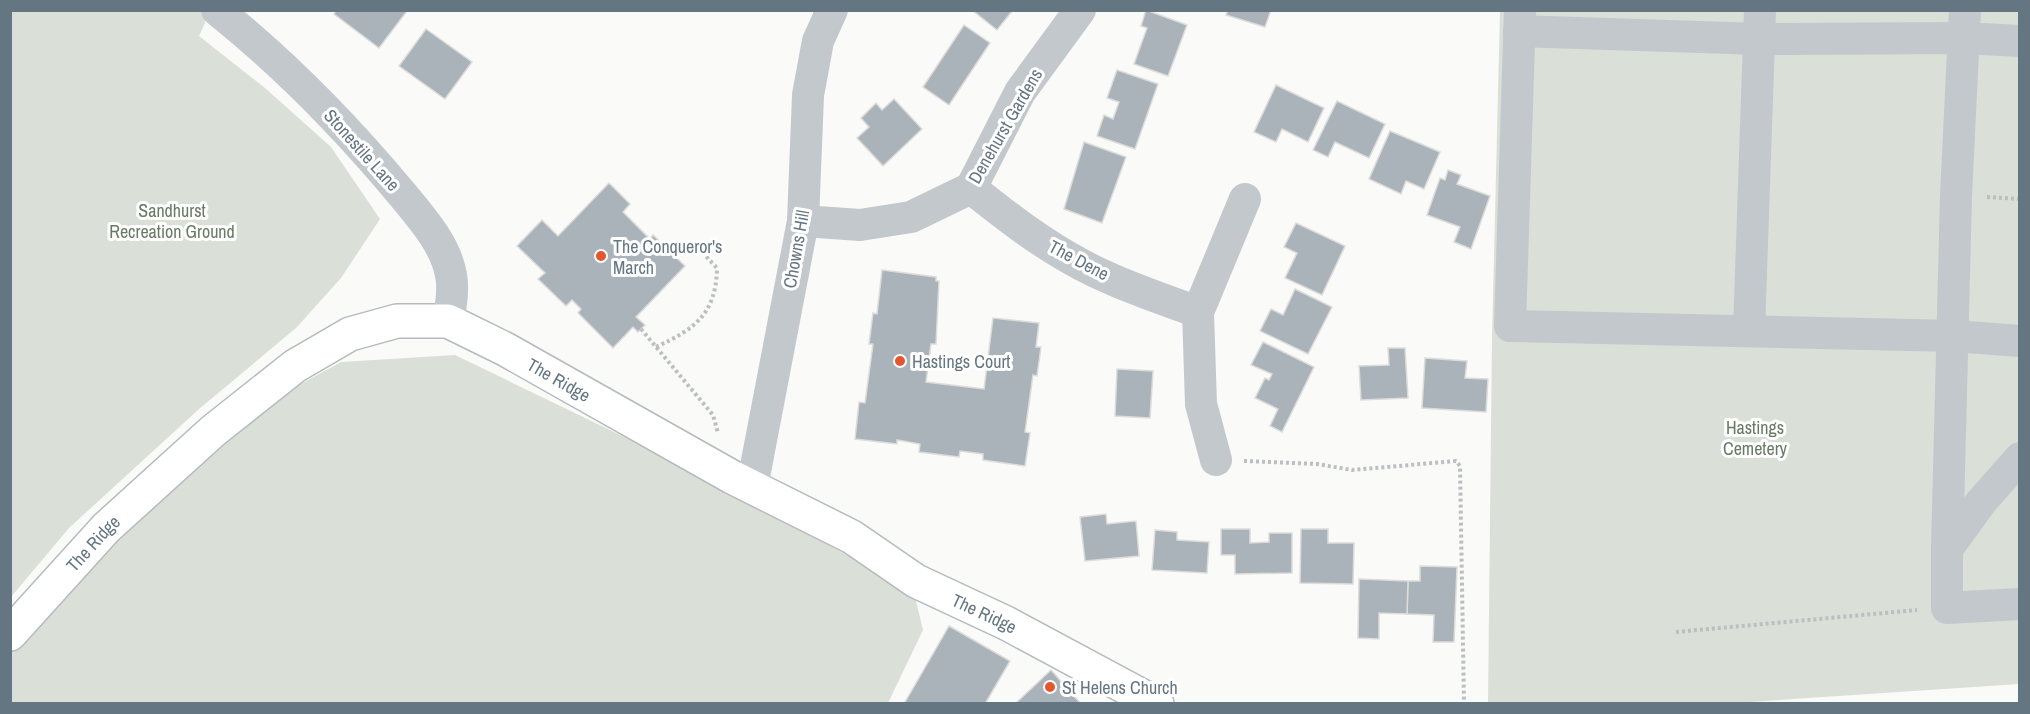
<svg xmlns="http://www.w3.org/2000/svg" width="2030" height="714" font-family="'Archivo Narrow',sans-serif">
	<rect width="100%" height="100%" fill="#fafaf8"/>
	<g fill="#dadfd7">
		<path d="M 11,11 L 205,11 L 205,23 L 199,36 L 265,88 L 331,147 L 380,219 L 341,278 L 296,328 L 199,409 L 69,528 L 11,597 Z"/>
		<path d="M 1500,11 L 2019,11 L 2019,684 L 1734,703 L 1488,704 L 1492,338 Z"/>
		<path d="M 455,355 L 639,444 L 877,571 L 915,597 L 923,630 L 888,703 L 11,704 L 11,646 L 57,592 L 259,407 L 341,362 Z"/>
	</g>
	<g fill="#aab3b9" stroke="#dcdcda" stroke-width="1.5">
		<path d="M 336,10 L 405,10 L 407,11 L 379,48 L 334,14 Z"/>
		<path d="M 972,10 L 1013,10 L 997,30 Z"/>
		<path d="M 1146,10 L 1187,25 L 1168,76 L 1134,64 L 1147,28 L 1141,26 Z"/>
		<path d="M 1228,10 L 1271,10 L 1265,27 L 1226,15 Z"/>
		<path d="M 964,25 L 990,43 L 949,105 L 923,87 Z"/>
		<path d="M 426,29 L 472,62 L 445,99 L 399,66 Z"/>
		<path d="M 1117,70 L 1158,84 L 1135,149 L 1097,136 L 1104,115 L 1113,119 L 1119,102 L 1107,98 Z"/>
		<path d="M 1276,85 L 1324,108 L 1308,142 L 1282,129 L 1276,142 L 1254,132 Z"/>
		<path d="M 894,99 L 922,129 L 883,166 L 857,138 L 869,127 L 861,118 L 876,103 L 882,110 Z"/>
		<path d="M 1337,101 L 1385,124 L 1369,158 L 1335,142 L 1328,157 L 1313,150 Z"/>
		<path d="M 1390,131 L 1440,152 L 1424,189 L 1406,181 L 1401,194 L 1369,179 Z"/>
		<path d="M 1084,142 L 1126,157 L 1102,223 L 1064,209 Z"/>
		<path d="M 1448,170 L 1461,175 L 1457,184 L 1490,196 L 1471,249 L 1454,242 L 1460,227 L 1427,215 L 1440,178 L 1445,180 Z"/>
		<path d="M 609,183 L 630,204 L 623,212 L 650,239 L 653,235 L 685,266 L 636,317 L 645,325 L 638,332 L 633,327 L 613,348 L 578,313 L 581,309 L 572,300 L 566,306 L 538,279 L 545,273 L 517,246 L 542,220 L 558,236 Z"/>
		<path d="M 1296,223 L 1345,246 L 1322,295 L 1285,278 L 1297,253 L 1284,247 Z"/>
		<path d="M 882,270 L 936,277 L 936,281 L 939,281 L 936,344 L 931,344 L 926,382 L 984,389 L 993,318 L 1039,323 L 1036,347 L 1041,347 L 1037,376 L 1033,375 L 1025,432 L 1030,433 L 1025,466 L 983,460 L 983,454 L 960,451 L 959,457 L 919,452 L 920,444 L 897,440 L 897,444 L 855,439 L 859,402 L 865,403 L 873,344 L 869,344 L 873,313 L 877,314 Z"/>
		<path d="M 1295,289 L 1332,307 L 1308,354 L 1260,331 L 1271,309 L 1283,315 Z"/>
		<path d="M 1263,342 L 1314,367 L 1282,432 L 1270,426 L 1278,409 L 1255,398 L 1265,378 L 1269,380 L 1272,374 L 1251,365 Z"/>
		<path d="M 1388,348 L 1405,348 L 1408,398 L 1361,400 L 1359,366 L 1389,365 Z"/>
		<path d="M 1425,358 L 1467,361 L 1465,378 L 1488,379 L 1486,412 L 1422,408 Z"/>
		<path d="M 1117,369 L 1153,371 L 1150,418 L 1115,416 Z"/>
		<path d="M 1106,514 L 1107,524 L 1136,521 L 1139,556 L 1085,561 L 1080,517 Z"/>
		<path d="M 1221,529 L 1250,529 L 1250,543 L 1269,542 L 1269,533 L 1292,533 L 1292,573 L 1235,574 L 1235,555 L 1221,555 Z"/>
		<path d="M 1301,529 L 1328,529 L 1328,543 L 1354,543 L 1353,584 L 1300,583 Z"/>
		<path d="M 1155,530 L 1177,532 L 1177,540 L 1209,542 L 1207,573 L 1152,570 Z"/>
		<path d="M 1420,566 L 1457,567 L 1454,642 L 1433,642 L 1434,615 L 1407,614 L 1408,581 L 1420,581 Z"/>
		<path d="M 1359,579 L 1408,581 L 1407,614 L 1379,613 L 1379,639 L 1358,638 Z"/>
		<path d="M 949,626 L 1010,661 L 985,704 L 904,704 Z"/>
		<path d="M 1051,670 L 1081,704 L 1015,704 Z"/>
	</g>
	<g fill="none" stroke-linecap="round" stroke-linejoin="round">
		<defs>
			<g id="major">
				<path id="s1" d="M 10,634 L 106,528 L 213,431 L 295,366 L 350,334 L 397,321 L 448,321 L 505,349 L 732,477 L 852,537 L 916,581 L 1006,623 L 1157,704"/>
			</g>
		</defs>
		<use href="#major" stroke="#b5babe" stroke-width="36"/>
		<g stroke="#bbbfc2" stroke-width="4" stroke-dasharray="3 3" stroke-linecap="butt">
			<path d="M 1987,197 L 2020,199"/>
			<path d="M 641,329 L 713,415 L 718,433"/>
			<path d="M 656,347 C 695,329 716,314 717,268 L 701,251"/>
			<path d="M 1244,461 L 1317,464 L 1352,470 L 1456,461 L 1460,466 L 1464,704"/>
			<path d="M 1676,632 L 1917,610"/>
		</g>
		<g stroke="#c3c8cc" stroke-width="32">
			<path d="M 217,10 C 286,65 346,127 402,194 C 421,217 446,245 451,275 C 454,290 451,307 448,321"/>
			<path d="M 1520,10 L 1510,326 L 1954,336 L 2020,341"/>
			<path d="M 1519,31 L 1760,39 L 1964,38 L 2020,41"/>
			<path d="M 971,188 C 1006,216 1042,244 1082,265 C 1118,284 1159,298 1198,312"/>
			<path d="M 803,221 L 860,225 L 911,217 L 971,188 L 1020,92 L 1080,10"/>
			<path d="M 1749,331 L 1760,10"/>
			<path d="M 2020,458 L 1981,502 L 1947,549 L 1947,608 L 2020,604"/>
			<path d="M 1216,460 L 1201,404 L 1198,312 L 1245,199"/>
			<path d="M 752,487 L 803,221 L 808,95 L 818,41 L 832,10"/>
			<path d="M 1947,549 L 1956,196 L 1965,10"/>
		</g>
		<use href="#major" stroke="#fff" stroke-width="33"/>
	</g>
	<g fill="#e4572e" stroke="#fff" stroke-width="2">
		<circle cx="601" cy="256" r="6"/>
		<circle cx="900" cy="361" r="6"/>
		<circle cx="1050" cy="687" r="6"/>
	</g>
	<g text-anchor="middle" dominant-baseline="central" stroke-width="6" stroke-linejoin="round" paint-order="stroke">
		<g font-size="18" fill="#657683" stroke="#fff">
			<text transform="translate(1005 126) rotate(-60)">Denehurst Gardens</text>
			<text transform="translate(362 150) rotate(48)">Stonestile Lane</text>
			<text transform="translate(796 249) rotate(-80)">Chowns Hill</text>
			<text transform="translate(1079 260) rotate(28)">The Dene</text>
			<text stroke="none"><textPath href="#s1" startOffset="681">The Ridge</textPath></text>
			<text stroke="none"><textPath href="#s1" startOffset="123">The Ridge</textPath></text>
			<text stroke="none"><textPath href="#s1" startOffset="1167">The Ridge</textPath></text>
		</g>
		<g font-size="18" fill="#687a64" stroke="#fff">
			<text x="172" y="210">Sandhurst<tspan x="172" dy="21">Recreation Ground</tspan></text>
			<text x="1755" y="427">Hastings<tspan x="1755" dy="21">Cemetery</tspan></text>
		</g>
		<g font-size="18" fill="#657683" stroke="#fff" text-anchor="start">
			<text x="613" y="246">The Conqueror's<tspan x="613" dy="21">March</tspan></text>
			<text x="912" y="361">Hastings Court</text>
			<text x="1062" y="687">St Helens Church</text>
		</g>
	</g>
	<rect width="2030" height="714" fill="none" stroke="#657683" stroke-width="24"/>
</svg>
